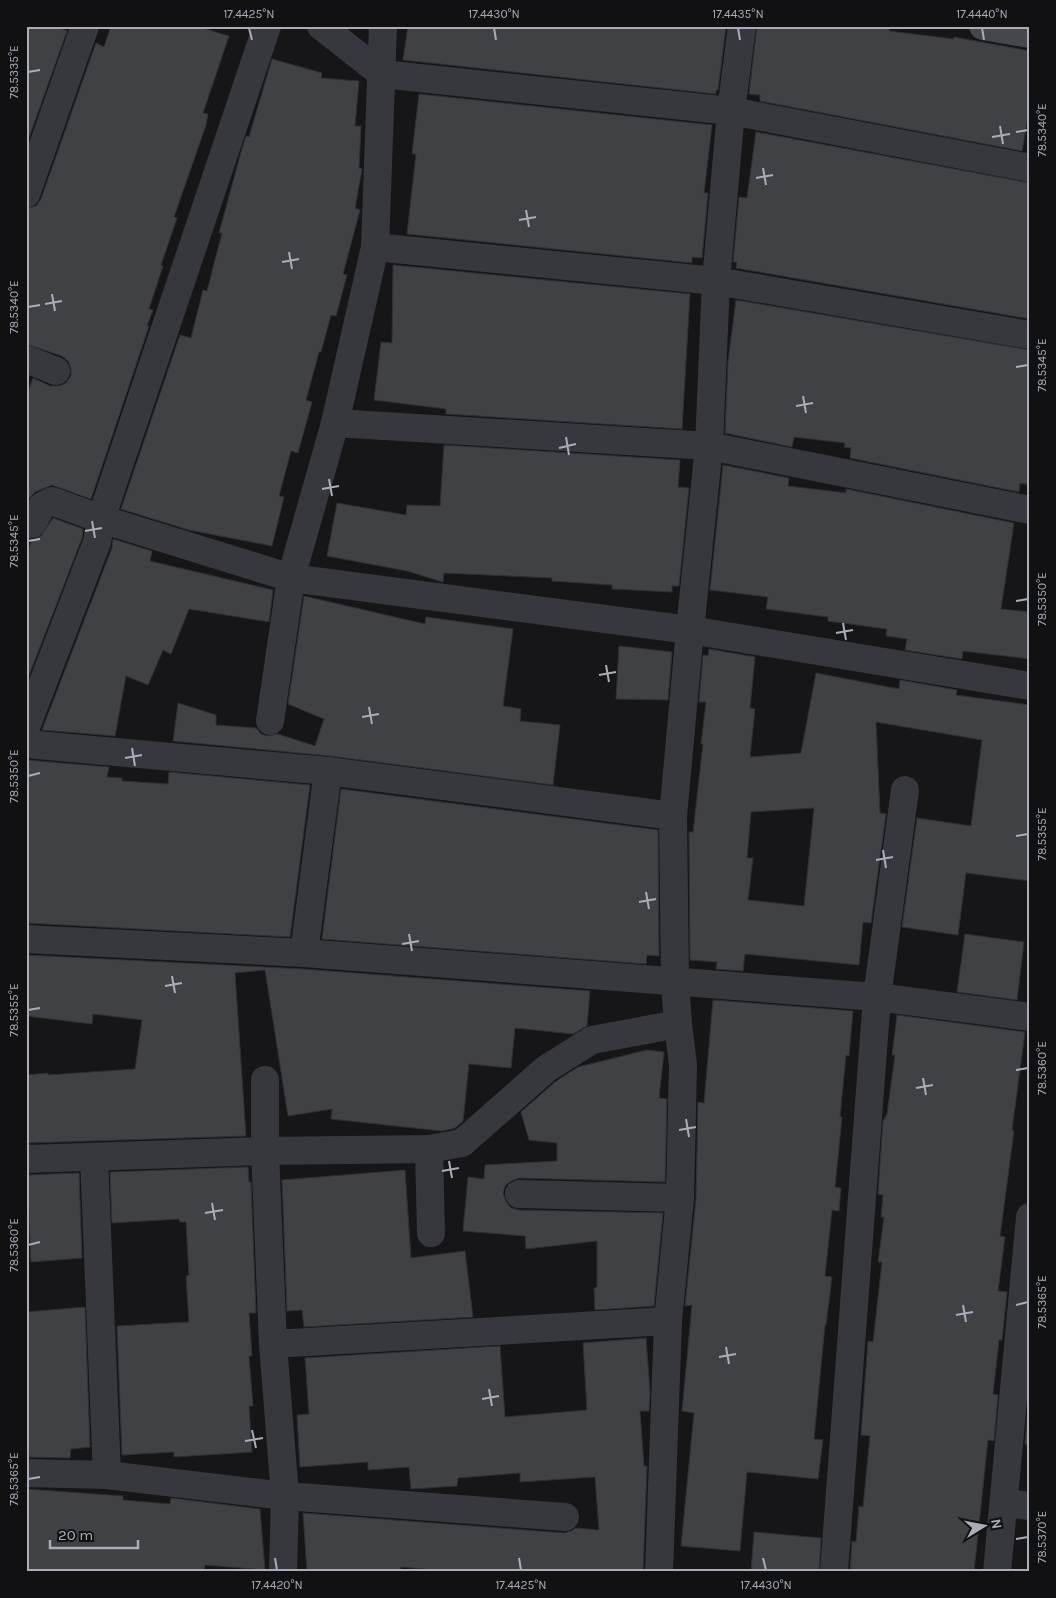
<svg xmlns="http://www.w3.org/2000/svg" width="1056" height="1598" font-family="Karla,sans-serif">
	<rect width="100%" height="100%" fill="#161618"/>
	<g fill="#404145" stroke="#303034" fill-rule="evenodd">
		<path d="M 26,26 L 55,26 L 67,31 L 26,146 Z"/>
		<path d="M 111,26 L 196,26 L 229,36 L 203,113 L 208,114 L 206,125 L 174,217 L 177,218 L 161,265 L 163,266 L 149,309 L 153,310 L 147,326 L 149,326 L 91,499 L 52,485 L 35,492 L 26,502 L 26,397 L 33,378 L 50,386 L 59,386 L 66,383 L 71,376 L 71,369 L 69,362 L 62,356 L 26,344 L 26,209 L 36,206 L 41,199 L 96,43 L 104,47 Z"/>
		<path d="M 408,26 L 726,26 L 718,90 L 716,90 L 716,94 L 403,60 Z"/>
		<path d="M 757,26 L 889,26 L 889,31 L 954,39 L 954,37 L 1030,51 L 1030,106 L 1022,151 L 760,101 L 760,95 L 749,94 Z"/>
		<path d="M 272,59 L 322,73 L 321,78 L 359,81 L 355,126 L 361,126 L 359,168 L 362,169 L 355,208 L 360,210 L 343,274 L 347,275 L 336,316 L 331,315 L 321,352 L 319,352 L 306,400 L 312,402 L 298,453 L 291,451 L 279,496 L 284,497 L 272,546 L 189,530 L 121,509 L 180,335 L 191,338 L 203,290 L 207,291 L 222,233 L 219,233 L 243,145 L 246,136 L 249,137 Z"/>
		<path d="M 419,94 L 712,125 L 704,193 L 708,193 L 702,258 L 692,257 L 692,263 L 407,234 L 416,154 L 412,154 Z"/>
		<path d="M 756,132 L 1030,183 L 1030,319 L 736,268 L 737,262 L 733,262 L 739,197 L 747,198 Z"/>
		<path d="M 393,265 L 690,294 L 682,429 L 446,414 L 446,409 L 374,400 L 381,342 L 392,343 Z"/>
		<path d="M 736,300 L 1030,350 L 1030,485 L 1020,483 L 1019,492 L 850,458 L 851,448 L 844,447 L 845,443 L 794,437 L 792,447 L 725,433 L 728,362 Z"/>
		<path d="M 444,445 L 680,460 L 678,487 L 689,488 L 679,586 L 672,586 L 672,592 L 612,589 L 612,585 L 552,581 L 552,578 L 444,573 L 443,582 L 407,571 L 327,556 L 337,503 L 406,515 L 407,505 L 440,506 Z"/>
		<path d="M 723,465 L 789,478 L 788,486 L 846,493 L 846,489 L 1014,523 L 1001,609 L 1030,612 L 1030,659 L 963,651 L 962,659 L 905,650 L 907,639 L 886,636 L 887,629 L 828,621 L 828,617 L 766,609 L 768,597 L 710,590 Z"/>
		<path d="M 53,518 L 83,529 L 82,538 L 26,683 L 26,555 L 32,540 L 41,536 Z"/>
		<path d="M 113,539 L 152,551 L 150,561 L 273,590 L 269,622 L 189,609 L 171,654 L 163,650 L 148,685 L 126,676 L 115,736 L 42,730 L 112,548 Z"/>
		<path d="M 304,596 L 425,624 L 426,617 L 513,629 L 503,706 L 521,709 L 520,721 L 560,725 L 553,785 L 330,756 L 173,741 L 178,703 L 216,715 L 216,725 L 256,728 L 261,734 L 267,736 L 278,734 L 315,746 L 324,719 L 288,704 Z"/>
		<path d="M 619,646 L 672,652 L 668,700 L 616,699 Z"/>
		<path d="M 709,649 L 755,657 L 750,708 L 755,709 L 750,757 L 801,753 L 816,673 L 899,689 L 900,680 L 957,690 L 956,695 L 1030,705 L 1030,881 L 966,873 L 958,935 L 902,927 L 917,818 L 971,826 L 982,740 L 876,722 L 880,813 L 886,814 L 871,923 L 863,922 L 859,965 L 745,954 L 743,971 L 716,969 L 717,962 L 690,960 L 689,832 L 693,832 L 703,744 L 701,744 L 706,702 L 699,702 L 703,655 L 708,656 ZM 814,808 L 804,906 L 748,900 L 753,858 L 747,858 L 751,812 Z"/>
		<path d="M 26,760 L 109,767 L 107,777 L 122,778 L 122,781 L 168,784 L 169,772 L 310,785 L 290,937 L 26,923 Z"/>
		<path d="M 341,789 L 658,830 L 659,956 L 647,955 L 646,964 L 322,939 Z"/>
		<path d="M 965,934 L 1024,942 L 1017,1000 L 957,992 Z"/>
		<path d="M 26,955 L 303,969 L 590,991 L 587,1026 L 573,1034 L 515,1028 L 511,1068 L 469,1064 L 463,1121 L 455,1128 L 442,1131 L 331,1119 L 332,1109 L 288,1116 L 265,970 L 235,973 L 246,1136 L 26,1143 L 26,1075 L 48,1073 L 48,1075 L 135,1069 L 142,1020 L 93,1014 L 92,1024 L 26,1016 Z"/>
		<path d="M 713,1000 L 853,1011 L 849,1056 L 846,1055 L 840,1117 L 842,1117 L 835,1187 L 841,1188 L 839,1211 L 832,1210 L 825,1276 L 832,1277 L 826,1325 L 825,1325 L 814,1439 L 823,1440 L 818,1479 L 747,1472 L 740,1551 L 681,1546 L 694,1413 L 682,1411 L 692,1305 L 685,1306 L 696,1199 L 698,1102 L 704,1103 Z"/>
		<path d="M 897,1015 L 1025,1032 L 1012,1130 L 1014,1131 L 1000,1236 L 1005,1237 L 998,1291 L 1007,1292 L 1002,1340 L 999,1340 L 993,1394 L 998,1395 L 994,1441 L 988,1440 L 974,1572 L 850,1572 L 852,1541 L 856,1542 L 859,1506 L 863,1507 L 870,1436 L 861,1435 L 868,1341 L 873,1342 L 882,1262 L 878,1262 L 884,1217 L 881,1217 L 883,1195 L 878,1194 L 883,1121 L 887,1114 L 895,1055 L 892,1055 Z"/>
		<path d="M 647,1050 L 664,1052 L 659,1098 L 667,1099 L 665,1182 L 519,1178 L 511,1181 L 505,1186 L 503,1193 L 506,1202 L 511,1208 L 519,1210 L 663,1213 L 654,1306 L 595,1310 L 594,1288 L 597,1287 L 597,1241 L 526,1249 L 525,1236 L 463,1231 L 468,1177 L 484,1179 L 485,1165 L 557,1161 L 557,1143 L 529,1140 L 521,1112 L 555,1082 L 578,1067 Z"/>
		<path d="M 248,1167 L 249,1182 L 251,1182 L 256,1313 L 249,1313 L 252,1356 L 249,1356 L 253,1406 L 249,1406 L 252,1452 L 174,1457 L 174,1452 L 122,1455 L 117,1326 L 189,1322 L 186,1276 L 189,1275 L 186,1222 L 180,1222 L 179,1219 L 112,1223 L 110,1172 Z"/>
		<path d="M 405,1170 L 411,1258 L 465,1251 L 473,1317 L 304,1327 L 302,1310 L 287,1311 L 282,1180 Z"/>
		<path d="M 79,1173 L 82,1258 L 31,1262 L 27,1175 Z"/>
		<path d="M 85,1307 L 90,1447 L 71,1449 L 70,1458 L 29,1457 L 29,1451 L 26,1452 L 26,1312 Z"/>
		<path d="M 646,1338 L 650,1393 L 649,1411 L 640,1411 L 644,1466 L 647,1466 L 643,1572 L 457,1572 L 401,1567 L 400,1572 L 307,1572 L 303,1513 L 564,1533 L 571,1531 L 576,1528 L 599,1530 L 595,1477 L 520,1482 L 520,1473 L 458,1478 L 457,1486 L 411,1489 L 409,1467 L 368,1470 L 368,1462 L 300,1467 L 297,1415 L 309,1414 L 305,1358 L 500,1346 L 505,1417 L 587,1410 L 583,1343 Z"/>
		<path d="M 1029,1398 L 1030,1399 L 1030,1445 L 1025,1444 Z"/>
		<path d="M 26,1489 L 123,1496 L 123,1500 L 170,1504 L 171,1498 L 260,1509 L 265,1570 L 205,1565 L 204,1572 L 26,1572 L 28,1544 L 26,1544 Z"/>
		<path d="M 754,1532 L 821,1538 L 819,1572 L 751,1572 Z"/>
	</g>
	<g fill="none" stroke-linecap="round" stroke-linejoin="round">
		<g stroke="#37383d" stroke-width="28">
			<path d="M 321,26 L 382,74 L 731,111 L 1030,168"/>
			<path d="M 26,194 L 85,26"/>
			<path d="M 375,247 L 716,281 L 1030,335"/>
			<path d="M 26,359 L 56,371"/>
			<path d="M 335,423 L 709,446 L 1030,510"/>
			<path d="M 26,525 L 32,524 L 42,506 L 52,501 L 101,519 L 291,578 L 690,630 L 1030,686"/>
			<path d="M 270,721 L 291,578 L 335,423 L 375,247 L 383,26"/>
			<path d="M 26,727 L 97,542 L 101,519 L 267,26"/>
			<path d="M 26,744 L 328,771 L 673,816"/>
			<path d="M 26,939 L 304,953 L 877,997 L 1030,1017"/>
			<path d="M 304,953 L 328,771"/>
			<path d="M 265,1080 L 265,1151 L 273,1344 L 285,1496 L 283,1572"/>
			<path d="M 429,1149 L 431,1233"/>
			<path d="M 94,1157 L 107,1475"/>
			<path d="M 26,1159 L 265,1151 L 429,1149 L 462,1143 L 546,1069 L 592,1040 L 678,1024"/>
			<path d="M 519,1194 L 680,1198"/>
			<path d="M 273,1344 L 668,1321"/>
			<path d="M 26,1473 L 107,1475 L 285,1496 L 565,1517"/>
			<path d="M 1004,1503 L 1030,1506"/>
			<path d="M 659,1572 L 668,1321 L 680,1198 L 683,1065 L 678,1024 L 675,982 L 673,816 L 690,630 L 709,446 L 716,281 L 731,111 L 742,26"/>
			<path d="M 834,1572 L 877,997 L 905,790"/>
			<path d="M 997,1572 L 1030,1217"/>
		</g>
		<path stroke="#45474d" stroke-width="28" d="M 983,26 L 1030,34"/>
	</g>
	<path fill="none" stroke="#a8adb8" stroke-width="2" d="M 249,28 L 252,40M 494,28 L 496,40M 738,28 L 740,40M 982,28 L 984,40M 28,72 L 40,70M 1000,126 L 1003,144M 1016,132 L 1028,130M 992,137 L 1010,134M 763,168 L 766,185M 756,178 L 773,175M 526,210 L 529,227M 519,220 L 536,217M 289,252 L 292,269M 282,262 L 299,259M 52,294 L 55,311M 45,304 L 62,301M 28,307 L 40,305M 1016,367 L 1028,365M 803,396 L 806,413M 796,406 L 813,403M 566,437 L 569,455M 559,448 L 576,444M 329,479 L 332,496M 322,489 L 339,486M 92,521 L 95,538M 85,531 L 102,528M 28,541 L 40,539M 1016,601 L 1028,599M 843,623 L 846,640M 836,633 L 853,630M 606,665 L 609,682M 599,675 L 616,672M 369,707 L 372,724M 362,717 L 379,714M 132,748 L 135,766M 125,758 L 142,755M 28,776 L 40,773M 1016,836 L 1028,834M 883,850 L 886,868M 876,860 L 893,857M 646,892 L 649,909M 639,902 L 656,899M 409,934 L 412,951M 402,944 L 419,941M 172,976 L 175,993M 165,986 L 182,983M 28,1010 L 40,1008M 1016,1070 L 1028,1068M 923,1078 L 926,1095M 916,1088 L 933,1085M 686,1119 L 689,1137M 679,1130 L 696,1127M 449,1161 L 452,1178M 442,1171 L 459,1168M 212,1203 L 215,1220M 205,1213 L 223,1210M 28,1245 L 40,1242M 963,1305 L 966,1322M 1016,1305 L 1028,1302M 956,1315 L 973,1312M 726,1347 L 729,1364M 719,1357 L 736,1354M 489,1389 L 492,1406M 482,1399 L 499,1396M 252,1430 L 256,1448M 245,1441 L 263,1438M 28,1479 L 40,1477M 1016,1539 L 1028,1537M 275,1558 L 277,1570M 519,1558 L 521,1570M 763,1558 L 766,1570"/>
	<rect width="1056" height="1598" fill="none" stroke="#111113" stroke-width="55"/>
	<g transform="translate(984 1526) rotate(80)" stroke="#111113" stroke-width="4" paint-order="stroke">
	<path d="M0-4L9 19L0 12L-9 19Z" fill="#a8adb8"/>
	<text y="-8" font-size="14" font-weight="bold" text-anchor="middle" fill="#a8adb8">N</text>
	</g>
	<path d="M50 1540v8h88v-8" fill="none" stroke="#a8adb8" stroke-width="2.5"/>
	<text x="58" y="1540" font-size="15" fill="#a8adb8" stroke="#111113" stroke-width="4" paint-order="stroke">20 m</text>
	<rect x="28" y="28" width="1000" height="1542" fill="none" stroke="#a8adb8" stroke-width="2"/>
	<g font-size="12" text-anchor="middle" fill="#a8adb8">
		<text x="249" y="18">17.4425°N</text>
		<text x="494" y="18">17.4430°N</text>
		<text x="738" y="18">17.4435°N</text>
		<text x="982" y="18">17.4440°N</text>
		<text transform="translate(14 72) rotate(-90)" y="4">78.5335°E</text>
		<text transform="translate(1042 130) rotate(-90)" y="4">78.5340°E</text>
		<text transform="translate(14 307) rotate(-90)" y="4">78.5340°E</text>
		<text transform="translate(1042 365) rotate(-90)" y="4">78.5345°E</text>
		<text transform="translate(14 541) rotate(-90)" y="4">78.5345°E</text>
		<text transform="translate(1042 599) rotate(-90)" y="4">78.5350°E</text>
		<text transform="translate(14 776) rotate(-90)" y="4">78.5350°E</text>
		<text transform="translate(1042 834) rotate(-90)" y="4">78.5355°E</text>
		<text transform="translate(14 1010) rotate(-90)" y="4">78.5355°E</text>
		<text transform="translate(1042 1068) rotate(-90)" y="4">78.5360°E</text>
		<text transform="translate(14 1245) rotate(-90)" y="4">78.5360°E</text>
		<text transform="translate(1042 1302) rotate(-90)" y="4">78.5365°E</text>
		<text transform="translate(14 1479) rotate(-90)" y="4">78.5365°E</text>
		<text transform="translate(1042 1537) rotate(-90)" y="4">78.5370°E</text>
		<text x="277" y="1589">17.4420°N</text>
		<text x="521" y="1589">17.4425°N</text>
		<text x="766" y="1589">17.4430°N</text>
	</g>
</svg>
